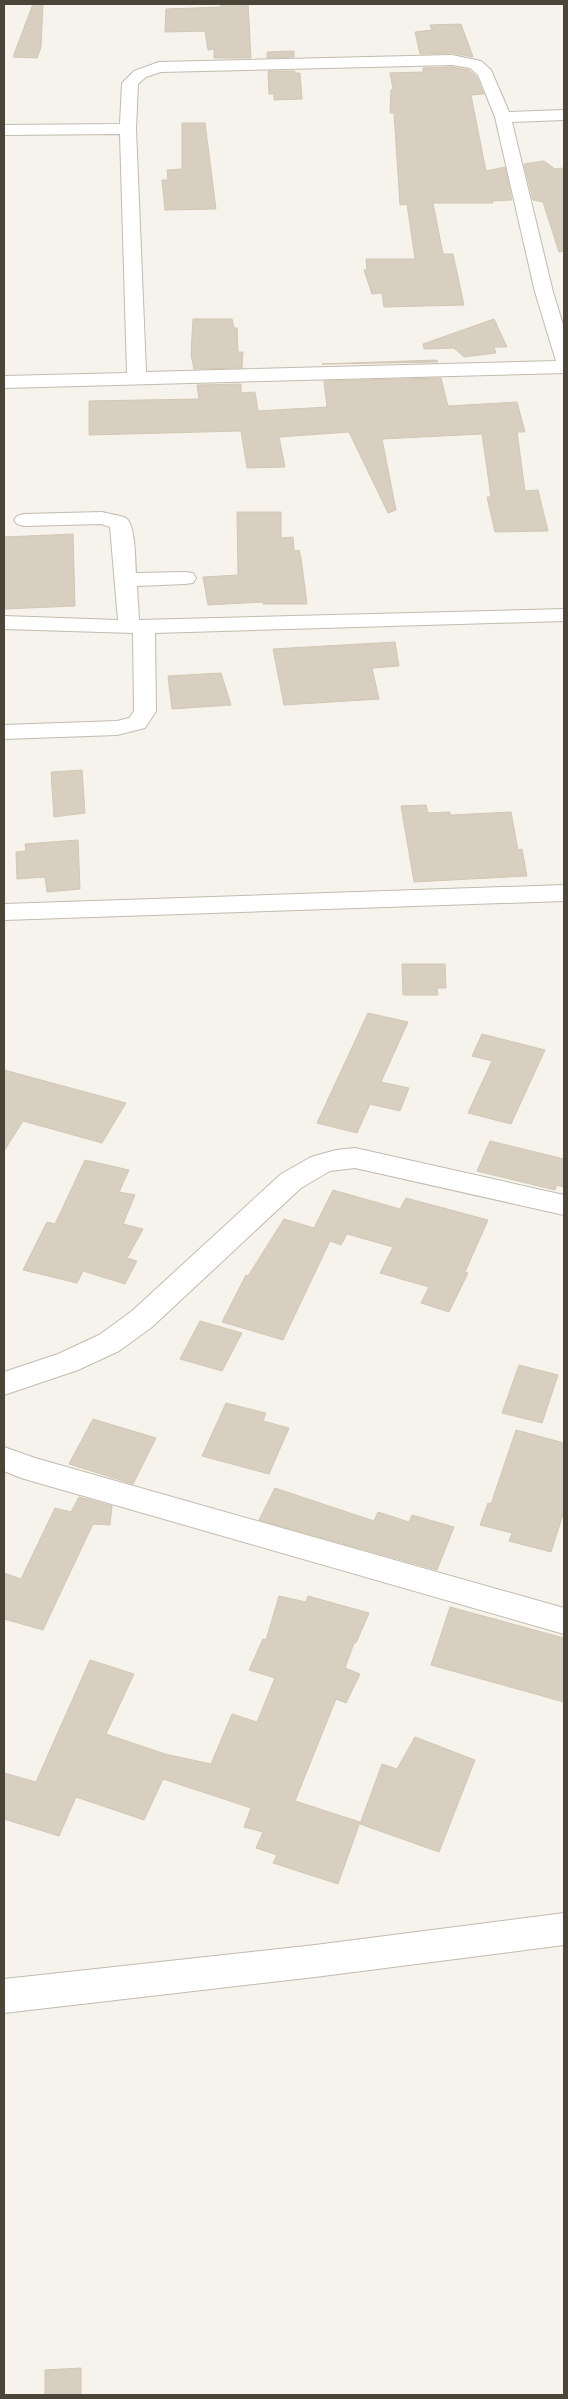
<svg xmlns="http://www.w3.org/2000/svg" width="568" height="2399" font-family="'Varela Round',sans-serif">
	<rect width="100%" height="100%" fill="#f6f3ec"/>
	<g fill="#d8cfc1" stroke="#d3c7b4">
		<path d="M 33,4 L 43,4 L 41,47 L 37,58 L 13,57 Z"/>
		<path d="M 221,4 L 248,4 L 251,58 L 214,58 L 214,49 L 208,50 L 205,31 L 165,32 L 166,9 L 221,7 Z"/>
		<path d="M 461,24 L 473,57 L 452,53 L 420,54 L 415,32 L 432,30 L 430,25 Z"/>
		<path d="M 294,51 L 294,57 L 267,58 L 267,52 Z"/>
		<path d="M 452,67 L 469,70 L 476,76 L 484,94 L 471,95 L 486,171 L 505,167 L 512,200 L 492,201 L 493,203 L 433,203 L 443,254 L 453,254 L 464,305 L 384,307 L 382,293 L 372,294 L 364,270 L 367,270 L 366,259 L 415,259 L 407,204 L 400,205 L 394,113 L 390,113 L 391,90 L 393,89 L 390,73 L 423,72 L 423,68 Z"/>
		<path d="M 268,71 L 295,71 L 295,73 L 300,73 L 302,99 L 274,100 L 274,94 L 269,94 Z"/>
		<path d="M 182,123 L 205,123 L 216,209 L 165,210 L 162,180 L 168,180 L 167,170 L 182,169 Z"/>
		<path d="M 544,161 L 555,169 L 564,168 L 564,251 L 559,252 L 543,202 L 533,200 L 524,164 Z"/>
		<path d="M 193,319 L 232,319 L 234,328 L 237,328 L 238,352 L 243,352 L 242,368 L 194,369 L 191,355 Z"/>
		<path d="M 494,319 L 507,347 L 494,347 L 496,353 L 464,357 L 454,348 L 424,349 L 423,344 Z"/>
		<path d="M 437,360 L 438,362 L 322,364 Z"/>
		<path d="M 441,378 L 448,406 L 517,402 L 525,432 L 517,432 L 525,491 L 538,490 L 548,531 L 495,532 L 487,497 L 491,497 L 482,434 L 382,439 L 396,510 L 388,513 L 349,432 L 279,437 L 285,467 L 247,468 L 241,431 L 89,435 L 89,401 L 199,399 L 197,385 L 241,384 L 241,393 L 255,392 L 258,411 L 327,407 L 324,381 Z"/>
		<path d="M 237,512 L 281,512 L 281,538 L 293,537 L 294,551 L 299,550 L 301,558 L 307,604 L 263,604 L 263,602 L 208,605 L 203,577 L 238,575 Z"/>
		<path d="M 73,534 L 75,606 L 4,609 L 4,537 Z"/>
		<path d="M 395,642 L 399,666 L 372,668 L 379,699 L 284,705 L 273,649 Z"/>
		<path d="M 221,673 L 231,705 L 172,709 L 168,676 Z"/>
		<path d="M 82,770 L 85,813 L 54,817 L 51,772 Z"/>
		<path d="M 426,805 L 428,813 L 450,812 L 450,815 L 511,812 L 518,850 L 522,849 L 527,876 L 414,882 L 401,806 Z"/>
		<path d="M 78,840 L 80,889 L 47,892 L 45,877 L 17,879 L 16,852 L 26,851 L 25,844 Z"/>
		<path d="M 402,964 L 445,964 L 446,988 L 437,988 L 438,995 L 403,995 Z"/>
		<path d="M 368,1013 L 408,1022 L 381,1082 L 409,1088 L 400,1111 L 370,1104 L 357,1133 L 317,1123 Z"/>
		<path d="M 482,1034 L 545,1050 L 511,1124 L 468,1113 L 492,1061 L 472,1056 Z"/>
		<path d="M 4,1070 L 126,1103 L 102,1143 L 23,1121 L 4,1151 Z"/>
		<path d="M 490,1141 L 564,1159 L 564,1187 L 557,1185 L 555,1190 L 477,1171 Z"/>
		<path d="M 85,1160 L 129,1170 L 119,1192 L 135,1195 L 123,1224 L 143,1229 L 127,1258 L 137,1261 L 125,1284 L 83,1271 L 77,1283 L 23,1270 L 47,1222 L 55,1224 Z"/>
		<path d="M 333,1190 L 400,1209 L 406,1198 L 488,1220 L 465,1272 L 468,1273 L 449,1312 L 421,1303 L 429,1287 L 380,1273 L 393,1247 L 347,1234 L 341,1245 L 330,1241 L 283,1340 L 222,1322 L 246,1275 L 248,1276 L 284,1219 L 314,1228 Z"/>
		<path d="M 200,1321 L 242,1333 L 222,1371 L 180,1359 Z"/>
		<path d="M 519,1365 L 558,1375 L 542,1423 L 502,1413 Z"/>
		<path d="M 226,1403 L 266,1413 L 263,1421 L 289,1428 L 269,1474 L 202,1456 Z"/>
		<path d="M 93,1419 L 156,1438 L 133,1484 L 69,1464 Z"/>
		<path d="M 516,1430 L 564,1443 L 564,1511 L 551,1552 L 509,1541 L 512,1533 L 480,1525 L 488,1503 L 491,1504 Z"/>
		<path d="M 275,1488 L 374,1521 L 378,1512 L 409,1522 L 412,1515 L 454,1527 L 437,1570 L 259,1520 Z"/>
		<path d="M 79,1497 L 112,1506 L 110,1525 L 93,1524 L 43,1630 L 4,1619 L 4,1573 L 21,1579 L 55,1508 L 71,1512 Z"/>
		<path d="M 279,1596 L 306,1602 L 308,1596 L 369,1613 L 356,1643 L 354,1643 L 345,1668 L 360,1674 L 346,1703 L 336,1699 L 295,1801 L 360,1822 L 338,1884 L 273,1863 L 277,1855 L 256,1848 L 263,1832 L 244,1827 L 251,1808 L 163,1779 L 144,1820 L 76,1797 L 59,1836 L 4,1819 L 4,1773 L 36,1782 L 90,1660 L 134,1674 L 106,1734 L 165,1754 L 211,1764 L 232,1714 L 257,1722 L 275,1678 L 249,1670 L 263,1639 L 266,1640 Z"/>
		<path d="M 450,1607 L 564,1638 L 564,1702 L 431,1665 Z"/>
		<path d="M 415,1737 L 475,1760 L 439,1852 L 360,1824 L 382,1764 L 397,1769 Z"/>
		<path d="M 81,2368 L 81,2395 L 45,2395 L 45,2370 Z"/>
	</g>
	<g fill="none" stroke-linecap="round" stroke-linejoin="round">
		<defs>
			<g id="minor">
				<path d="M 452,55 L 481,61 L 491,70 L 509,112 L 564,110 L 564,120 L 512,122 L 553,292 L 564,328 L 564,373 L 4,388 L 4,376 L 127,373 L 120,134 L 4,135 L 4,125 L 120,124 L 122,83 L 134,71 L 159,62 ZM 452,65 L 470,68 L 478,75 L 495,117 L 535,292 L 556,361 L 146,372 L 136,129 L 138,84 L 146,77 L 161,72 Z"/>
				<path d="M 102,512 C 109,514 119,515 126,518 C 136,525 135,562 136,573 L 185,572 L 193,573 L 196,578 L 193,583 L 185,584 L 137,586 L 139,620 L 564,609 L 564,621 L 155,633 L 156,711 L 145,728 L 117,735 L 4,739 L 4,725 L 117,721 L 129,718 L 134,711 L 133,633 L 4,629 L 4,616 L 118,620 L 110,527 L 101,524 L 24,526 L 17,524 L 14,520 L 17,516 L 24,514 Z"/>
				<path d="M 564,885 L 564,901 L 4,920 L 4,904 Z"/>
				<path d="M 355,1148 L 564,1195 L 564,1215 L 355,1168 L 330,1171 L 301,1188 L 152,1327 L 119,1351 L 78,1370 L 4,1395 L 4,1372 L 58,1354 L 99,1335 L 132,1311 L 281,1174 L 311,1157 L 336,1150 Z"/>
				<path d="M 4,1447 L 35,1458 L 564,1608 L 564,1634 L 21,1478 L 4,1471 Z"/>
				<path d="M 564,1913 L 564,1945 L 315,1977 L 4,2013 L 4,1979 L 315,1945 Z"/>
			</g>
		</defs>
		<use href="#minor" stroke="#c2bbae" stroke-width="2"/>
		<use href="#minor" fill="#fff" fill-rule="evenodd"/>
	</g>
	<rect width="568" height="2399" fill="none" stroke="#4b4439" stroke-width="10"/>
</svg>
